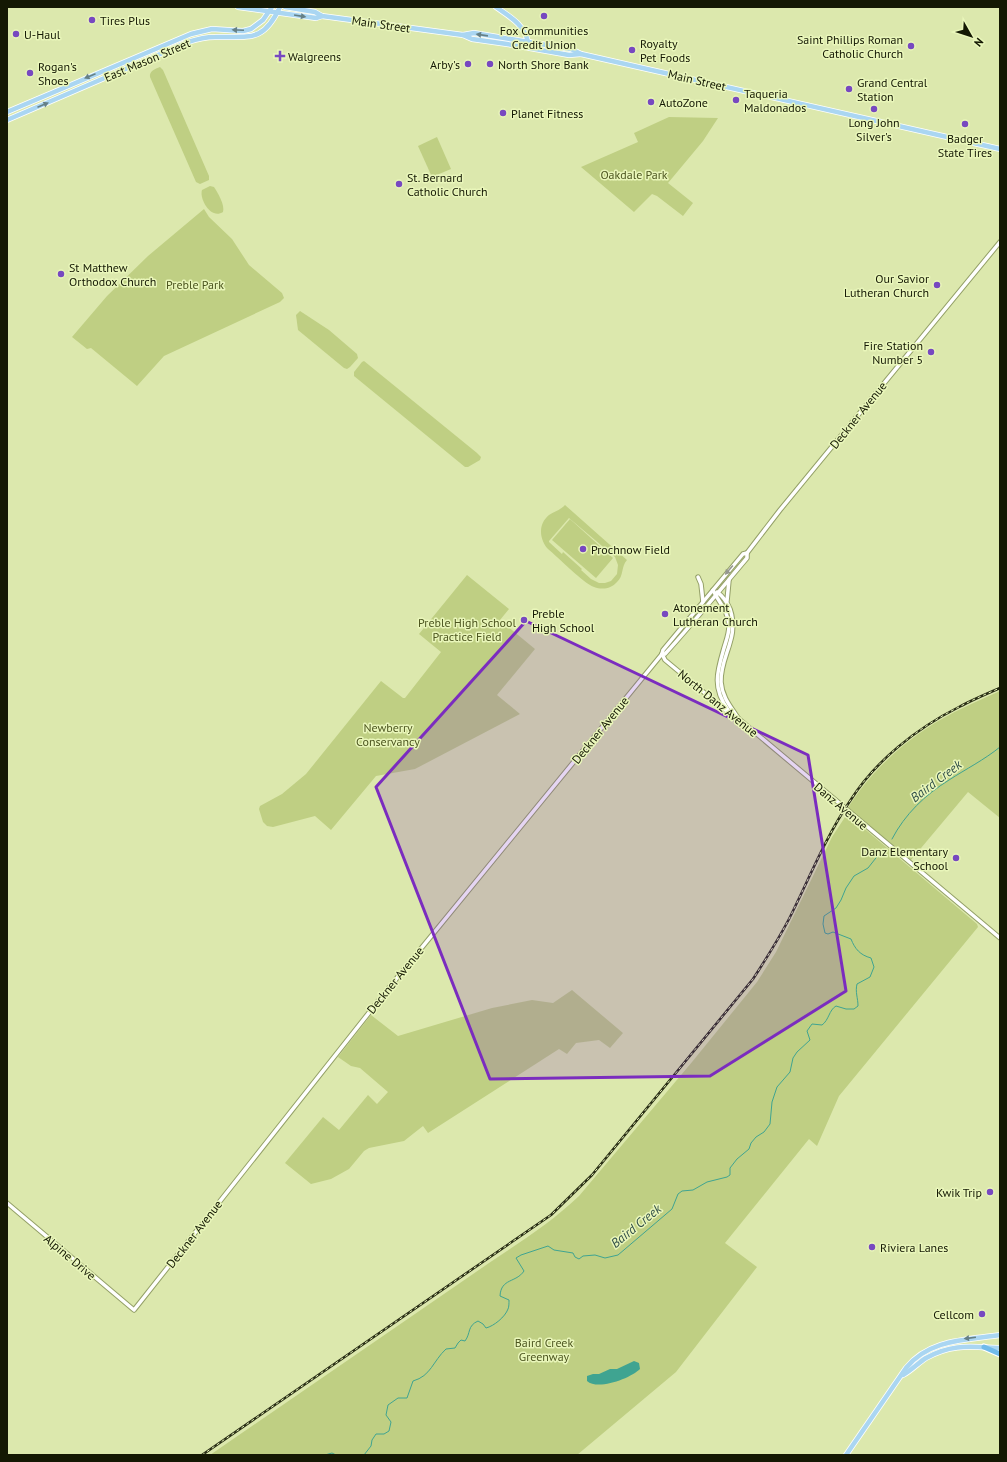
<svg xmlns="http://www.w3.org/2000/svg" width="1007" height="1462" font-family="'PT Sans',sans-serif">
	<rect width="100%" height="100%" fill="#dce8ad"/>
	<g fill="#bfcf83" fill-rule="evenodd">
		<path d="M 160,67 L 163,70 L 209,176 L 209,180 L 200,184 L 196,182 L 150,77 C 149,71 155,69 160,67 Z"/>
		<path d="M 669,117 L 718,118 L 703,141 L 668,183 L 693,203 L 683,216 L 657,196 L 652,194 L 634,212 L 581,167 L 638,142 L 634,133 Z"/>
		<path d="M 437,137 L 451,169 L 432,177 L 418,146 Z"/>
		<path d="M 210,186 L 214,187 C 218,193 225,205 223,212 C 211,220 199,199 202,190 Z"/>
		<path d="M 204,209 L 209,217 L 232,239 L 249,265 L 282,293 L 284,298 L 280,302 L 164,356 L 137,386 L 91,348 L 87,349 L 72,337 L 107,296 L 148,256 Z"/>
		<path d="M 300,311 L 329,330 L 357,354 L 358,358 L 350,367 L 347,369 L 344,368 L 298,330 L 296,315 Z"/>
		<path d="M 364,361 L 477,453 L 481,457 L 480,460 L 468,467 L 465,467 L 354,376 L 354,372 L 362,362 Z"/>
		<path d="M 565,505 L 627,560 C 621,566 624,576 617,582 C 611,589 602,590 594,587 C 583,583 558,557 548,549 C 539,539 538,524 549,515 C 555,511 559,511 565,505 ZM 569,518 L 615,557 L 618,565 L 617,574 L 611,581 L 605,583 L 599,583 L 591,579 L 581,570 L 582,569 L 563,552 L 562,554 L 549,542 L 549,541 Z"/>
		<path d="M 570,519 L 613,558 L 596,578 L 552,540 Z"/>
		<path d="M 467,575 L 509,609 L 500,620 L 535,649 L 497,695 L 520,714 L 415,769 L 376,776 L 331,830 L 315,816 L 273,827 L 267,826 L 263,822 L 259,809 L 260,806 L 282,794 L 306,774 L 381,681 L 403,698 L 405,698 L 441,652 L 419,634 Z"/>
		<path d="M 1000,691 L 1000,818 L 968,792 L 911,860 L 907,857 L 848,808 C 870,772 904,741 940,720 C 959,709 980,700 1000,691 Z"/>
		<path d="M 847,814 L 977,924 L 978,927 L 839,1096 L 817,1146 L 809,1139 L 725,1243 L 757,1267 L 676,1372 L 577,1455 L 210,1455 L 489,1263 C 520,1242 552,1222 579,1196 L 692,1062 L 757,982 L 776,952 L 832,837 Z"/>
		<path d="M 572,990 L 623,1033 L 610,1048 L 599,1040 L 576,1043 L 567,1054 L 559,1049 L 428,1133 L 423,1126 L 404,1141 L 369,1148 L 364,1151 L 349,1169 L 331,1179 L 311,1184 L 285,1163 L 323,1117 L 339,1130 L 368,1095 L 377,1104 L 388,1092 L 360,1068 L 351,1066 L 338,1057 L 371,1015 L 398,1036 L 492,1008 L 532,1000 L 553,1003 Z"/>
	</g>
	<path fill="#3fa491" d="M 634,1361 L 639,1363 L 640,1369 C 631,1378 598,1391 587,1381 L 587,1376 L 593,1374 L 599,1374 L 610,1369 L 617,1369 Z"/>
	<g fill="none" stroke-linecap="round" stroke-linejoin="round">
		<g stroke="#3fa491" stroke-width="1">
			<path d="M 892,839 C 905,814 925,795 949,780 C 966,769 984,760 1000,747"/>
			<path d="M 325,1455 L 332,1453 L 336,1455"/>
			<path d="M 364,1455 L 371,1446 L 372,1440 L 376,1434 L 384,1434 L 389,1431 L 391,1422 L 386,1415 L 388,1405 L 398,1398 L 407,1398 L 413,1381 C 431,1376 433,1361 446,1349 L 455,1348 L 458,1343 L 461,1340 L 465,1341 C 471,1333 467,1326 478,1321 L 483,1324 L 486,1328 C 494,1326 505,1317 508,1309 C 509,1307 509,1303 509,1300 L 500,1296 C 501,1278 516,1283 524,1271 L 516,1258 L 521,1255 L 548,1246 L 554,1250 L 573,1253 L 575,1257 L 579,1259 L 583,1256 L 595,1255 L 605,1258 L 618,1255 L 672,1209 L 678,1194 L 682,1191 L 693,1190 L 707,1182 L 727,1177 L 730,1175 L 730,1168 L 737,1159 L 749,1149 L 751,1143 L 756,1137 L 764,1132 L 770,1124 L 772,1102 L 777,1087 L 790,1072 L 793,1058 L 797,1052 L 810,1040 L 807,1031 L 812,1024 L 822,1025 C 829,1020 829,1010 836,1006 L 846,1009 L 854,1009 L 858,1006 C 858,998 855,992 857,984 L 870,977 L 874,967 L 871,958 C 860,955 855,949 851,939 L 833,932 L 828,934 L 825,933 L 823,924 L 824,916 L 836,908 L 841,900 L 846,888 L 854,876 L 868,868 L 883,849"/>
		</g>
		<defs>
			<g id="minor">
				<path d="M 698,577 L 701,584 L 703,602"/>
				<path d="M 713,590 C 719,603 728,610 729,626 C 729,634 726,641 724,648 C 717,672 712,687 728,710"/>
				<path d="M 717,592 C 724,597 727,602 730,609 C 740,638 720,656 721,682 C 722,697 731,707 738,718"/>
				<path d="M 727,601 L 729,580"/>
				<path d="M 662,654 L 665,654 C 693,623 720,590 747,558 L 747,553 L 780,510 L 1000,242"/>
				<path d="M 662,654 L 665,660 L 730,714 L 739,719 L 1000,938"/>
				<path d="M 7,1203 L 134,1310 L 383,995 L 662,654 L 663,650 L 743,554 L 747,553"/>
			</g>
			<g id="major">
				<path d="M 238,7 L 316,18 L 322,16"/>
				<path d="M 285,7 L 315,12 L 322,16 L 463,35 L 472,39 L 507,44 L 569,55 L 581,54"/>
				<path d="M 496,7 C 510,17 524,24 528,42"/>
				<path d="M 463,35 L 474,33 L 571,49 L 581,54 L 1000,149"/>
				<path d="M 7,112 L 191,34 L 212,29 L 243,31 L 251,29 L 263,20 L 272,7"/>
				<path d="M 7,120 L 188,42 C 197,39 206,37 215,37 C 250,36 263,43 280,7"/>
				<path d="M 903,1375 C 912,1370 918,1363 926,1358 C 953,1343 972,1347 1000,1348"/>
				<path d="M 846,1455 L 906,1368 C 929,1339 967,1340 1000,1335"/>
			</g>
			<path id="highway" d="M 984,1347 L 1000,1354"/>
		</defs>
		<use href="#minor" stroke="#94a068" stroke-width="5.5"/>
		<use href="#major" stroke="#fff" stroke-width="6"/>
		<use href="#highway" stroke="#fff" stroke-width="7"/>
		<use href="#minor" stroke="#fff" stroke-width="3.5"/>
		<use href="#major" stroke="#aad6f2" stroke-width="4.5"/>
		<use href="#highway" stroke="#71bbea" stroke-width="5"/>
		<defs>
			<path id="rail" d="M 202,1455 L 551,1215 L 592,1175 L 753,979 C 766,959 778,940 789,919 C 809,879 825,838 850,801 C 875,761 917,728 959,707 C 972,700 986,694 1000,688"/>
		</defs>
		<use href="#rail" stroke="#292e15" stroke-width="2.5"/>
		<use href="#rail" stroke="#e9f6ba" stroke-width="1" stroke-dasharray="3" stroke-linecap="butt"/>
	</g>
	<defs><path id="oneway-solid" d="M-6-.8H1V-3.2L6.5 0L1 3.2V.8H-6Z"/></defs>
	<g fill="#668086">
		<use href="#oneway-solid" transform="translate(300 16) rotate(9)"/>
		<use href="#oneway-solid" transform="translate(238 30) rotate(-177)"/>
		<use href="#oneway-solid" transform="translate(482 35) rotate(-172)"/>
		<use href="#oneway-solid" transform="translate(90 76) rotate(157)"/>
		<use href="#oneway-solid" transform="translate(43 105) rotate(-23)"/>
		<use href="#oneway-solid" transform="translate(970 1338) rotate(173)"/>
	</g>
	<use fill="#95978e" href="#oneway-solid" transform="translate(729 570) rotate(130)"/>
	<path fill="#7b2cbf" fill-opacity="0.2" stroke="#7b2cbf" stroke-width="3" stroke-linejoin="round" d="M 526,621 L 808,755 L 846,991 L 710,1076 L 490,1079 L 376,787 Z"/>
	<g fill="#7748c0" stroke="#e9f6ba" stroke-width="1.5">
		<circle cx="544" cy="16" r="4"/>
		<circle cx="92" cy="20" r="4"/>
		<circle cx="16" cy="34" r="4"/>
		<circle cx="911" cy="46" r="4"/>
		<circle cx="632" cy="50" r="4"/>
		<path d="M278 50h4v4h4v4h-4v4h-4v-4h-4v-4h4z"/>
		<circle cx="468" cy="64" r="4"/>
		<circle cx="490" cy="64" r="4"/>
		<circle cx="30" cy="73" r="4"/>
		<circle cx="849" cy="89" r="4"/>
		<circle cx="736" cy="100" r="4"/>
		<circle cx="651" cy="102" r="4"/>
		<circle cx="874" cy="109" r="4"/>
		<circle cx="503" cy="113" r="4"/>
		<circle cx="965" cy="124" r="4"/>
		<circle cx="399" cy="184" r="4"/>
		<circle cx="61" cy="274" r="4"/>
		<circle cx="937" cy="285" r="4"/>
		<circle cx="931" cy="352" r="4"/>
		<circle cx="583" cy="549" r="4"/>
		<circle cx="665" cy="614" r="4"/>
		<circle cx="524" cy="620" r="4"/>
		<circle cx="956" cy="858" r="4"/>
		<circle cx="990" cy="1192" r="4"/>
		<circle cx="872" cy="1247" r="4"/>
		<circle cx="982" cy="1314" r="4"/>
	</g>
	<g text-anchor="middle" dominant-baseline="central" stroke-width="3" stroke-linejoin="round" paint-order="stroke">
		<g font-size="12" fill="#141803" stroke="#e9f6ba" text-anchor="start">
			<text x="100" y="20">Tires Plus</text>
			<text x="544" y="30" text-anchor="middle">Fox Communities<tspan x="544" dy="14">Credit Union</tspan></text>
			<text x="24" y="34">U-Haul</text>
			<text x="903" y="39" text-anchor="end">Saint Phillips Roman<tspan x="903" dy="14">Catholic Church</tspan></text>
			<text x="640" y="43">Royalty<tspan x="640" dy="14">Pet Foods</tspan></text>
			<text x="288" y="56">Walgreens</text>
			<text x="460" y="64" text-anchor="end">Arby's</text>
			<text x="498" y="64">North Shore Bank</text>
			<text x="38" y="66">Rogan's<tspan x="38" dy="14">Shoes</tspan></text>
			<text x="857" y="82">Grand Central<tspan x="857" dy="14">Station</tspan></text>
			<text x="744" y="93">Taqueria<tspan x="744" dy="14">Maldonados</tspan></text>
			<text x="659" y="102">AutoZone</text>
			<text x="511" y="113">Planet Fitness</text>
			<text x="874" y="122" text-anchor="middle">Long John<tspan x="874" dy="14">Silver's</tspan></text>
			<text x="965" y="138" text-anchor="middle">Badger<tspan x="965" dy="14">State Tires</tspan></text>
			<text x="407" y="177">St. Bernard<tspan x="407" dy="14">Catholic Church</tspan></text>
			<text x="69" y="267">St Matthew<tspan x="69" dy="14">Orthodox Church</tspan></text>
			<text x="929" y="278" text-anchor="end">Our Savior<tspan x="929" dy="14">Lutheran Church</tspan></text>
			<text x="923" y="345" text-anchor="end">Fire Station<tspan x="923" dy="14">Number 5</tspan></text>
			<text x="591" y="549">Prochnow Field</text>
			<text x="673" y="607">Atonement<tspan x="673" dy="14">Lutheran Church</tspan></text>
			<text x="532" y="613">Preble<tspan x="532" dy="14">High School</tspan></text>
			<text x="948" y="851" text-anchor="end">Danz Elementary<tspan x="948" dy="14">School</tspan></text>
			<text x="982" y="1192" text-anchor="end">Kwik Trip</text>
			<text x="880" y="1247">Riviera Lanes</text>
			<text x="974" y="1314" text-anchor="end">Cellcom</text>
		</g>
		<g font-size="12" fill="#141803" stroke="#e9f6ba">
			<text transform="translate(381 24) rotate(8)">Main Street</text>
			<text transform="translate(147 60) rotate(-23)">East Mason Street</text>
			<text transform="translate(697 80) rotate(13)">Main Street</text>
			<text transform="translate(858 415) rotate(-51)">Deckner Avenue</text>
			<text transform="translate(718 703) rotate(39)">North Danz Avenue</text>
			<text transform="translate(600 730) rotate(-51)">Deckner Avenue</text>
			<text transform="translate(841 806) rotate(40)">Danz Avenue</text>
			<text transform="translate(395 980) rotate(-51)">Deckner Avenue</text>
			<text transform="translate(194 1234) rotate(-52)">Deckner Avenue</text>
			<text transform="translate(70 1257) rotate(40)">Alpine Drive</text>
		</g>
		<g font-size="12" fill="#4c551f" stroke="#e9f6ba">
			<text x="634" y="174">Oakdale Park</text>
			<text x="195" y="284">Preble Park</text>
			<text x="467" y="622">Preble High School<tspan x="467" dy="14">Practice Field</tspan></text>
			<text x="388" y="727">Newberry<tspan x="388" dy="14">Conservancy</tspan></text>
			<text x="544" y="1342">Baird Creek<tspan x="544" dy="14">Greenway</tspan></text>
		</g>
		<g font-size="13" font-style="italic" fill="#325049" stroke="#e9f6ba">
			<text transform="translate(936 781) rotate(-37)">Baird Creek</text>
			<text transform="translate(636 1226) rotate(-39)">Baird Creek</text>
		</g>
	</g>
	<rect width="1007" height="1462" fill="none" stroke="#141803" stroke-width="16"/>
	<g transform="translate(971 36) rotate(129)" stroke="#e9f6ba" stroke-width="3" paint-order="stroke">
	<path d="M0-3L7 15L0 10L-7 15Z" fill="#141803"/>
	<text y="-6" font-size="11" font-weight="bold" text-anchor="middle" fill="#141803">N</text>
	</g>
</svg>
